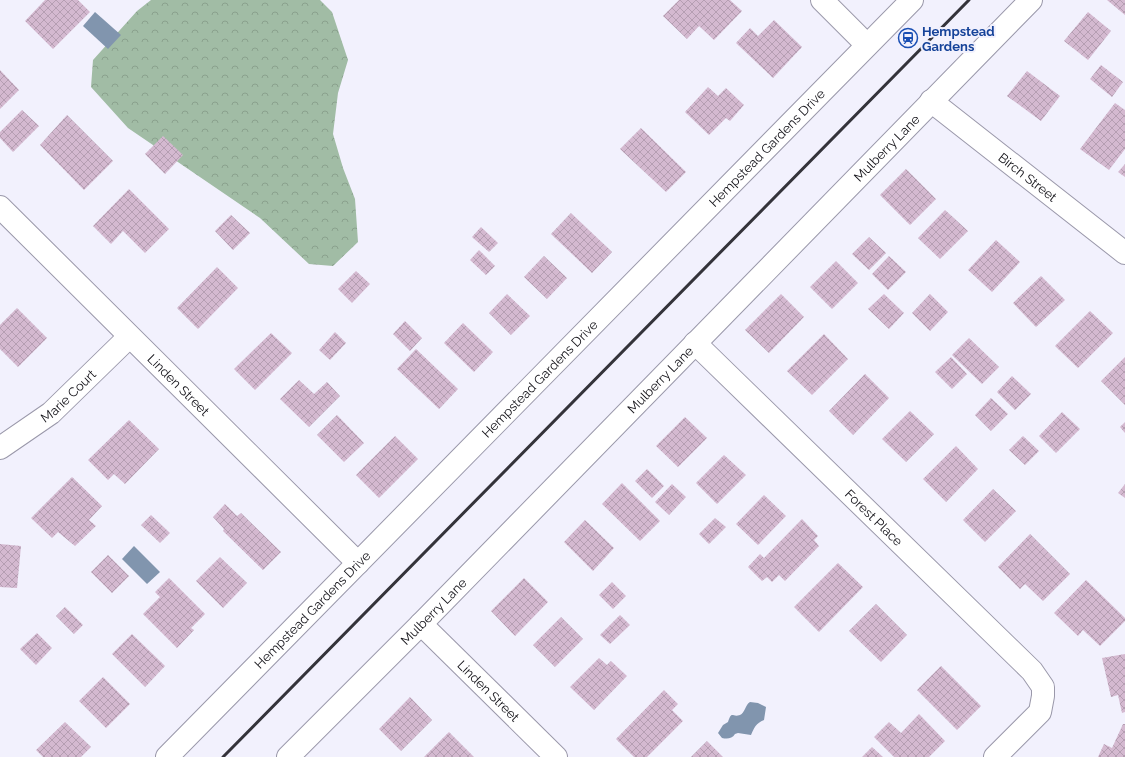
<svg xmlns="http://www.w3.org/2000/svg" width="1125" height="757" font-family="Raleway,sans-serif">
	<defs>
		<pattern id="forest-crowns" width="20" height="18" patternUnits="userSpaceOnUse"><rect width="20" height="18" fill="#a1bca5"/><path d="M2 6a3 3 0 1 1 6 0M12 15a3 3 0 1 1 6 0" fill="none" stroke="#8aa18d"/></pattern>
		<pattern id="building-cross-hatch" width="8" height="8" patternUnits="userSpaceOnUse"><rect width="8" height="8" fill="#d4b9d0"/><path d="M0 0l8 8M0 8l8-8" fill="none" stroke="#b59eb2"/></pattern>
	</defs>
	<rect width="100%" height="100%" fill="#f2f1fd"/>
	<path fill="url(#forest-crowns)" d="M 151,0 L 320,0 L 332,12 L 348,60 L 338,93 L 333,134 L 343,168 L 355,199 L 358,242 L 333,266 L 309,264 L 260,218 L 128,128 L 91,87 L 93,60 L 137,11 Z"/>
	<g fill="#8195ae">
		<path d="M 95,12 L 121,35 L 108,49 L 83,26 Z"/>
		<path d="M 134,546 L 160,572 L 147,584 L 122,559 Z"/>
		<path d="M 750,702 L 758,703 L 766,707 L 764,720 C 756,723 754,728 751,735 L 738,733 L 735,734 C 732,739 727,739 722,738 L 718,733 L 723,725 L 728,722 C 732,710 732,718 740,715 C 745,713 745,705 750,702 Z"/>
	</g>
	<g fill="url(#building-cross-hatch)">
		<path d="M 45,0 L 78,0 L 90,12 L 53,49 L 25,21 Z"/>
		<path d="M 679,0 L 730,0 L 742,11 L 714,40 L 699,26 L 687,39 L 663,16 Z"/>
		<path d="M 1107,0 L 1125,0 L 1125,15 Z"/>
		<path d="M 1088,12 L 1111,31 L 1088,60 L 1064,41 Z"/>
		<path d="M 774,20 L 802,47 L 773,78 L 736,43 L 750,28 L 758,36 Z"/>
		<path d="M 1101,65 L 1123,82 L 1112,97 L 1090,79 Z"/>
		<path d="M 0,70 L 19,90 L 0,109 Z"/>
		<path d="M 1027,71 L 1060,96 L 1041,121 L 1007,96 Z"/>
		<path d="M 708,87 L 718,96 L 726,88 L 744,105 L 730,121 L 726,118 L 709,135 L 685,112 Z"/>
		<path d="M 1115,103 L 1125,110 L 1125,149 L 1109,170 L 1080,149 Z"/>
		<path d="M 22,110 L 39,126 L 13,152 L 0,138 L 0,132 Z"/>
		<path d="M 67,115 L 113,161 L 84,190 L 40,145 Z"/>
		<path d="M 641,128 L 686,172 L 666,192 L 620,149 Z"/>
		<path d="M 163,136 L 183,155 L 165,174 L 145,154 Z"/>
		<path d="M 1125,164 L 1125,177 L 1118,172 Z"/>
		<path d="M 906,169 L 936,199 L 910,225 L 880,195 Z"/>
		<path d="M 129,189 L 169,229 L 145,253 L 123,231 L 111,244 L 93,226 Z"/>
		<path d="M 945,210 L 968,231 L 940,259 L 918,238 Z"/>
		<path d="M 571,213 L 612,252 L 592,273 L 551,234 Z"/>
		<path d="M 231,215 L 250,233 L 233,250 L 215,231 Z"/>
		<path d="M 481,227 L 498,243 L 489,252 L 472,237 Z"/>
		<path d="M 869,237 L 886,253 L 869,270 L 852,254 Z"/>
		<path d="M 996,240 L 1020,262 L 992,292 L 968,270 Z"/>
		<path d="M 479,250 L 495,266 L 486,275 L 470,260 Z"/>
		<path d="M 544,256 L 567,278 L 547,299 L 524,277 Z"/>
		<path d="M 889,256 L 906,272 L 888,290 L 872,274 Z"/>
		<path d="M 836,261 L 858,283 L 832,309 L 810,287 Z"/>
		<path d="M 217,267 L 238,288 L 198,329 L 177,308 Z"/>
		<path d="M 356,271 L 370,284 L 352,303 L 338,289 Z"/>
		<path d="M 1041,276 L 1065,300 L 1036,327 L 1013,303 Z"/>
		<path d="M 507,294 L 530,316 L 511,335 L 489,313 Z"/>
		<path d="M 781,294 L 804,317 L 769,353 L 745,330 Z"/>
		<path d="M 884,294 L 904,313 L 889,329 L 868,309 Z"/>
		<path d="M 930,294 L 948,312 L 930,331 L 912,313 Z"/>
		<path d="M 17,308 L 47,338 L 18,367 L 0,349 L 0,325 Z"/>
		<path d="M 1090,311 L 1113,333 L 1078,368 L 1055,346 Z"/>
		<path d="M 405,321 L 422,338 L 410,351 L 393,334 Z"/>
		<path d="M 463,323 L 493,352 L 474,372 L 444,343 Z"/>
		<path d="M 335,332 L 346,343 L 330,360 L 319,350 Z"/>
		<path d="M 271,333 L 292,353 L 255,390 L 234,369 Z"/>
		<path d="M 824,334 L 848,359 L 812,395 L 787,371 Z"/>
		<path d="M 969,338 L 999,367 L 982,384 L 952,355 Z"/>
		<path d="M 416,349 L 458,389 L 439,409 L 397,369 Z"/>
		<path d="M 951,357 L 967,374 L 952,389 L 935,372 Z"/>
		<path d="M 1125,357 L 1125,405 L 1101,381 Z"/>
		<path d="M 865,374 L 889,398 L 853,435 L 829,411 Z"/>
		<path d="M 1012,376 L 1031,394 L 1015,410 L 997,392 Z"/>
		<path d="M 299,380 L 314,394 L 327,382 L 340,396 L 309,427 L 280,399 Z"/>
		<path d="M 991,398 L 1008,414 L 991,431 L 975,415 Z"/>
		<path d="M 910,411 L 934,434 L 906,462 L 882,439 Z"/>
		<path d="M 1062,412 L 1080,429 L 1056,453 L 1039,436 Z"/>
		<path d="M 337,415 L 364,443 L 344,462 L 317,435 Z"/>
		<path d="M 685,417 L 707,438 L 678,467 L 656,446 Z"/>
		<path d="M 129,420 L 159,449 L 125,484 L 114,474 L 108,480 L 88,460 Z"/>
		<path d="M 1125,422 L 1125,433 L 1120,427 Z"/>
		<path d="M 395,436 L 418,459 L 379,498 L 356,475 Z"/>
		<path d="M 1023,436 L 1039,451 L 1025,465 L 1009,450 Z"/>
		<path d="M 956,446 L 978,469 L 946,502 L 923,479 Z"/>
		<path d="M 724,455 L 746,475 L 717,504 L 696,483 Z"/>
		<path d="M 647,469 L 664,486 L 652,498 L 635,481 Z"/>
		<path d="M 72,477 L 102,506 L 89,520 L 96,526 L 75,546 L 58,532 L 52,538 L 31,518 Z"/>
		<path d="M 622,483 L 660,521 L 640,541 L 602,504 Z"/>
		<path d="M 672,484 L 686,497 L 669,515 L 655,502 Z"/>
		<path d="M 1125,484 L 1125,498 L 1118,493 Z"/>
		<path d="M 993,489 L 1016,511 L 985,542 L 963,520 Z"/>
		<path d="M 764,495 L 786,516 L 758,545 L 736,524 Z"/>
		<path d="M 225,504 L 237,516 L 241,513 L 281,552 L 263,570 L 223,531 L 224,529 L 213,517 Z"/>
		<path d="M 151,515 L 170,533 L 160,543 L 141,525 Z"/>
		<path d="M 715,518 L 726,527 L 709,544 L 699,534 Z"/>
		<path d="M 802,519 L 818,536 L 814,540 L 819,546 L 785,581 L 779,575 L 772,582 L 767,577 L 762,581 L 748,567 L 760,554 L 764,558 Z"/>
		<path d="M 585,520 L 614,548 L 593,571 L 564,542 Z"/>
		<path d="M 1030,534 L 1070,574 L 1043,601 L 1025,584 L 1020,589 L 998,567 Z"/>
		<path d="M 0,544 L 21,546 L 17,588 L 0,587 Z"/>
		<path d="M 108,555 L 129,576 L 112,593 L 91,572 Z"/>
		<path d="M 220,557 L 247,583 L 223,608 L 196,581 Z"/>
		<path d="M 838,563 L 863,587 L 819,632 L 794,607 Z"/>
		<path d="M 169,578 L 205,614 L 191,628 L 194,630 L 177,648 L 143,614 L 160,597 L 155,592 Z"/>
		<path d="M 524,578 L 548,602 L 515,636 L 491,611 Z"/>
		<path d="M 1086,580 L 1125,618 L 1125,621 L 1100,646 L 1083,630 L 1078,636 L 1054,613 Z"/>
		<path d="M 612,582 L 626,596 L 613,609 L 599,595 Z"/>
		<path d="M 876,604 L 907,635 L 881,662 L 849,631 Z"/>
		<path d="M 65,607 L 83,625 L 74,634 L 56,616 Z"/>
		<path d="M 620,615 L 630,625 L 610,644 L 600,635 Z"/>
		<path d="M 561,617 L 583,639 L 555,667 L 533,645 Z"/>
		<path d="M 37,633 L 52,648 L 36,665 L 20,649 Z"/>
		<path d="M 132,634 L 165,666 L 145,687 L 112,654 Z"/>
		<path d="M 1125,654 L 1125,712 L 1122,713 L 1118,695 L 1111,697 L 1102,658 Z"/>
		<path d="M 599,658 L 607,665 L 611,661 L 627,676 L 594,710 L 570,687 Z"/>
		<path d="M 941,666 L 981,706 L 957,730 L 917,690 Z"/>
		<path d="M 103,677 L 130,704 L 106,728 L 79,701 Z"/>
		<path d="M 664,690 L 678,704 L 672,710 L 683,721 L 647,757 L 634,757 L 616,739 Z"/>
		<path d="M 410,697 L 432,720 L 401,751 L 379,729 Z"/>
		<path d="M 919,714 L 945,741 L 929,757 L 894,757 L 874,737 L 889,722 L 901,733 Z"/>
		<path d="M 65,722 L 91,747 L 81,757 L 43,757 L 36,750 Z"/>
		<path d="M 1123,724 L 1125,724 L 1125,757 L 1098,757 L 1104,744 L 1112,748 Z"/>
		<path d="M 449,732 L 474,757 L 424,757 Z"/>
		<path d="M 707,741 L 723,757 L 691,757 Z"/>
		<path d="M 872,747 L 883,757 L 862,757 Z"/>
	</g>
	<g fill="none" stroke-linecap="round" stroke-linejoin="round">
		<defs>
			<g id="minor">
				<path d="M 822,0 L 867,45"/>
				<path id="s1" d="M 931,101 L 1125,253"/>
				<path id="s2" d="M 0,207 L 358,563"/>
				<path id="s3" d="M 695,343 L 1032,671 L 1043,687 L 1043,696 L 1040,712 L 995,757"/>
				<path id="s4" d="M 0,448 L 51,413 L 129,337"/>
				<path id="s5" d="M 421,624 L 556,757"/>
				<path id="s6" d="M 167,757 L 912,0"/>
				<path id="s7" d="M 288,757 L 421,624 L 1031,0"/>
			</g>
		</defs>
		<use href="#minor" stroke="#9a98aa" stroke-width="24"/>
		<use href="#minor" stroke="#fff" stroke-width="22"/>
		<path stroke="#34333a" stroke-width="3" d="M 223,757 L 969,0"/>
	</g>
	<defs>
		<symbol id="station-ring" viewBox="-11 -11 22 22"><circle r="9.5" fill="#f2f1fd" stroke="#1a4fb4" stroke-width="1.5"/><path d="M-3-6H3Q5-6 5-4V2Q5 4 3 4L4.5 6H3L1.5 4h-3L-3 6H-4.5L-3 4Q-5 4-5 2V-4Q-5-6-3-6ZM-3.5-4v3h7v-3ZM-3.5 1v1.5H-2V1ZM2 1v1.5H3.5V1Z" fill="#1a4fb4"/></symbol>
	</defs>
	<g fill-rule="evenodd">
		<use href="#station-ring" x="897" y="27" width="22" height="22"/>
	</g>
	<g text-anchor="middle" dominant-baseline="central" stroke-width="4" stroke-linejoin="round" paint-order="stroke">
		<g font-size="13" font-weight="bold" fill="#164399" stroke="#f2f1fd" text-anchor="start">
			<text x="922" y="31">Hempstead<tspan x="922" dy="15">Gardens</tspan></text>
		</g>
		<g font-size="13" fill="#111016" stroke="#f2f1fd">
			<text stroke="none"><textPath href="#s6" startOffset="855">Hempstead Gardens Drive</textPath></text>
			<text stroke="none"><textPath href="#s7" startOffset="854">Mulberry Lane</textPath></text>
			<text stroke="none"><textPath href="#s1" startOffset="123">Birch Street</textPath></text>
			<text stroke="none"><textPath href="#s6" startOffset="531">Hempstead Gardens Drive</textPath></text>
			<text stroke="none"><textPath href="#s7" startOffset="530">Mulberry Lane</textPath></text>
			<text stroke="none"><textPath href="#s2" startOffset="252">Linden Street</textPath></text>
			<text stroke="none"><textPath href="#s4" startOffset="86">Marie Court</textPath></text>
			<text stroke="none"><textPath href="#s3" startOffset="250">Forest Place</textPath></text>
			<text stroke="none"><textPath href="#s6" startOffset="207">Hempstead Gardens Drive</textPath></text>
			<text stroke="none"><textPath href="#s7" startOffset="206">Mulberry Lane</textPath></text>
			<text stroke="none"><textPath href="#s5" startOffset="95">Linden Street</textPath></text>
		</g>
	</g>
</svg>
